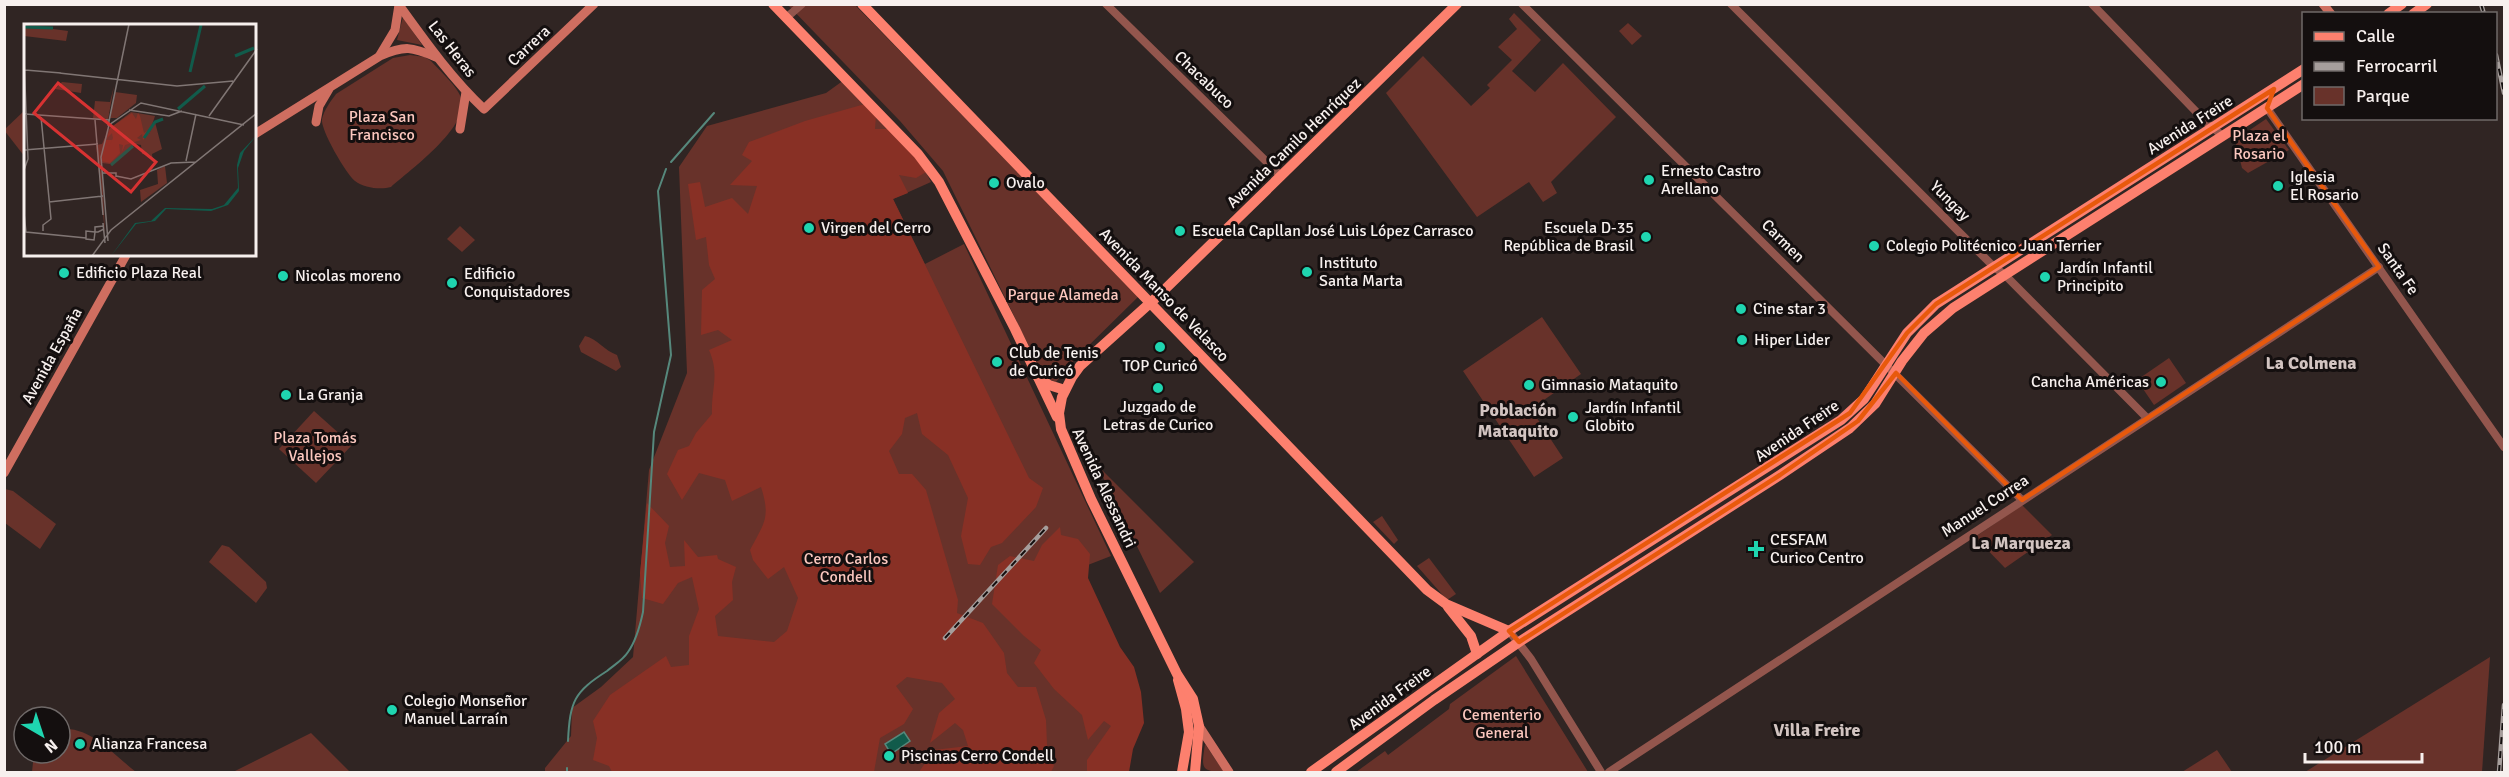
<svg xmlns="http://www.w3.org/2000/svg" width="2509" height="777" font-family="Signika,sans-serif">
	<rect width="100%" height="100%" fill="#302523"/>
	<g fill="#68322a">
		<path d="M 788,5 L 855,5 L 1139,296 L 1076,358 L 1056,382 L 1044,377 L 943,171 L 900,121 Z"/>
		<path d="M 1514,13 L 1541,40 L 1512,71 L 1535,92 L 1563,63 L 1616,117 L 1551,182 L 1557,193 L 1543,202 L 1529,182 L 1477,217 L 1386,93 L 1423,56 L 1471,106 L 1490,88 L 1487,85 L 1512,60 L 1498,47 L 1517,29 L 1509,19 Z"/>
		<path d="M 403,17 L 422,45 L 397,40 Z"/>
		<path d="M 1628,23 L 1642,36 L 1632,45 L 1619,31 Z"/>
		<path d="M 410,55 L 425,57 L 431,61 C 439,70 458,87 461,98 C 471,126 410,170 391,187 C 381,190 364,188 355,181 C 346,174 320,129 322,119 C 324,110 331,101 336,94 L 393,58 Z"/>
		<path d="M 844,80 L 922,165 L 931,182 L 893,199 L 925,264 L 964,244 L 1111,556 L 1075,570 L 1134,703 L 1119,772 L 545,772 L 545,768 L 571,736 L 572,708 L 601,687 L 633,657 L 649,470 L 687,373 L 679,167 L 707,126 L 826,93 Z"/>
		<path d="M 25,110 L 25,157 L 4,130 Z"/>
		<path d="M 2266,119 L 2289,150 L 2248,173 L 2242,168 L 2235,140 Z"/>
		<path d="M 460,226 L 475,240 L 462,252 L 447,239 Z"/>
		<path d="M 1542,317 L 1581,374 L 1531,409 L 1563,458 L 1534,477 L 1463,371 Z"/>
		<path d="M 585,336 C 596,338 605,351 617,355 L 621,367 L 616,371 L 581,352 L 579,346 Z"/>
		<path d="M 2169,358 L 2186,383 L 2154,405 L 2137,380 Z"/>
		<path d="M 314,411 L 352,445 L 316,483 L 279,449 Z"/>
		<path d="M 1097,465 L 1194,562 L 1160,593 Z"/>
		<path d="M 5,489 L 13,491 L 56,524 L 40,549 L 5,523 Z"/>
		<path d="M 2022,505 L 2052,535 L 2005,568 L 1975,537 Z"/>
		<path d="M 1382,516 L 1398,540 L 1394,544 L 1373,522 Z"/>
		<path d="M 222,545 L 229,547 L 266,582 L 267,588 L 256,603 L 209,562 Z"/>
		<path d="M 1429,558 L 1456,594 L 1447,600 L 1417,566 Z"/>
		<path d="M 1516,656 L 1588,772 L 1356,772 L 1385,751 L 1388,755 L 1449,709 L 1450,704 Z"/>
		<path d="M 2490,657 L 2482,772 L 2305,772 Z"/>
		<path d="M 66,729 C 93,729 115,756 136,772 L 32,772 L 34,753 L 60,753 L 60,730 Z"/>
		<path d="M 311,733 L 350,772 L 233,772 Z"/>
		<path d="M 1205,744 L 1224,772 C 1199,772 1202,766 1205,744 Z"/>
		<path d="M 2217,750 L 2232,772 L 2182,772 Z"/>
	</g>
	<g fill="#883025">
		<path d="M 865,104 L 876,115 L 875,129 L 890,129 L 909,148 L 926,172 L 916,178 L 899,175 L 908,193 L 893,199 L 1029,478 L 1043,488 L 1036,507 L 1002,543 L 991,547 L 980,565 L 968,564 L 961,536 L 968,498 L 948,455 L 922,434 L 917,413 L 905,418 L 902,434 L 889,451 L 899,474 L 912,474 L 926,490 L 958,600 L 957,613 L 983,623 L 1004,653 L 1007,673 L 1018,687 L 1036,687 L 1046,720 L 1047,745 L 1054,766 L 1051,772 L 919,772 L 934,750 L 968,746 L 963,730 L 955,723 L 930,743 L 939,713 L 955,699 L 942,683 L 907,677 L 896,686 L 913,709 L 904,724 L 880,738 L 874,772 L 612,772 L 609,766 L 593,760 L 597,738 L 593,721 L 610,695 L 666,656 L 671,667 L 689,665 L 689,636 L 699,609 L 692,577 L 678,583 L 663,604 L 642,598 L 640,573 L 647,503 L 669,526 L 665,543 L 670,567 L 685,566 L 684,540 L 698,557 L 717,555 L 718,559 L 736,567 L 732,582 L 733,600 L 715,616 L 718,636 L 774,642 L 787,631 L 798,598 L 784,567 L 768,579 L 753,560 L 750,550 C 764,523 771,518 761,487 L 732,501 L 725,480 L 699,473 L 682,500 L 667,474 L 678,450 L 689,446 L 696,433 L 712,414 C 711,388 720,375 709,350 L 732,340 L 718,330 L 701,335 L 702,290 L 715,279 L 709,265 L 706,237 L 696,240 L 688,184 L 700,182 L 705,207 L 732,198 L 748,214 L 757,186 L 730,185 L 752,161 L 742,155 L 749,142 L 805,121 Z"/>
		<path d="M 1060,527 L 1061,535 L 1078,539 L 1090,554 L 1088,578 L 1120,647 L 1134,667 L 1141,692 L 1144,723 L 1133,749 L 1129,772 L 1087,772 L 1087,760 L 1111,726 L 1104,721 L 1088,740 L 1082,715 L 1054,689 L 1034,663 L 1041,650 L 1024,636 L 992,604 L 998,565 L 1010,556 L 1034,561 L 1042,545 Z"/>
	</g>
	<path fill="#115b4b" stroke="#56887c" stroke-width="1.5" d="M 904,732 L 910,741 L 891,754 L 885,744 Z"/>
	<g fill="none" stroke-linecap="round" stroke-linejoin="round">
		<g stroke="#56887c" stroke-width="2">
			<path d="M 671,162 L 714,113"/>
			<path d="M 568,741 C 570,701 574,692 607,671 C 614,665 623,660 628,652 C 636,641 640,626 643,612 L 654,432 L 671,355 L 658,191 L 666,169"/>
			<path d="M 567,772 L 567,768"/>
		</g>
		<g stroke="#93564d" stroke-width="8">
			<path d="M 1106,4 L 1281,176"/>
			<path d="M 1522,4 L 2022,500"/>
			<path d="M 1731,4 L 1994,267 L 2005,275 L 2147,418"/>
			<path d="M 2092,4 L 2208,124 L 2223,136"/>
			<path d="M 786,18 L 802,4"/>
			<path d="M 2267,108 L 2504,447"/>
			<path d="M 1509,631 L 1531,659 L 1601,772"/>
			<path d="M 1609,772 L 2379,267"/>
		</g>
		<g stroke="#cf6e60" stroke-width="9">
			<path d="M 2323,4 L 2331,14"/>
			<path d="M 399,5 C 425,41 451,78 484,109 L 594,4"/>
			<path d="M 380,55 L 395,30 L 399,5"/>
			<path d="M 316,122 L 319,106 L 329,89"/>
			<path d="M 460,129 L 466,92"/>
			<path d="M 255,134 L 380,56 C 405,45 412,47 436,57"/>
			<path d="M 4,473 L 126,255"/>
			<path d="M 1199,726 L 1229,772"/>
		</g>
		<g stroke="#fd806e" stroke-width="10">
			<path d="M 773,4 L 918,154 L 939,182 L 1015,329 L 1057,417"/>
			<path d="M 862,4 L 1427,590 L 1446,604 L 1509,631"/>
			<path d="M 2388,14 L 2402,4"/>
			<path d="M 2413,14 L 2427,4"/>
			<path d="M 1038,377 L 1049,385 L 1065,390"/>
			<path d="M 1448,607 L 1471,636 L 1477,654"/>
			<path d="M 1178,680 L 1186,709 L 1189,732 L 1182,772"/>
			<path d="M 1195,772 L 1199,726 L 1193,699 L 1177,674 L 1091,499 L 1061,429 L 1059,413 L 1062,397 L 1072,377 L 1080,366 L 1159,295 L 1457,4"/>
			<path d="M 1311,772 L 1509,631 L 1841,420 L 1864,399 L 1907,333 L 1936,304 L 2304,69"/>
			<path d="M 1336,772 L 1434,700 L 1519,642 L 1780,475 L 1850,428 L 1875,404 L 1902,361 L 1924,333 L 1953,308 L 2304,84"/>
		</g>
		<defs>
			<g id="rail">
				<path d="M 2481,4 L 2484,14"/>
				<path d="M 2496,55 L 2504,93"/>
				<path d="M 945,638 L 1046,528"/>
				<path d="M 2499,772 L 2504,705"/>
			</g>
		</defs>
		<use href="#rail" stroke="#a69e9c" stroke-width="4.5"/>
		<use href="#rail" stroke="#140f0f" stroke-width="2" stroke-dasharray="7" stroke-linecap="butt"/>
	</g>
	<path fill="none" stroke="#e8590c" stroke-width="4.5" stroke-linejoin="round" d="M 2274,89 L 2267,108 L 2379,267 L 2022,500 L 1896,373 L 1858,421 L 1780,475 L 1519,642 L 1509,631 L 1850,413 L 1907,333 L 1936,304 Z"/>
	<g fill="#1fd5b0" stroke="#140f0f" stroke-width="2">
		<circle cx="1649" cy="180" r="6"/>
		<circle cx="994" cy="183" r="6"/>
		<circle cx="2278" cy="186" r="6"/>
		<circle cx="809" cy="228" r="6"/>
		<circle cx="1180" cy="231" r="6"/>
		<circle cx="1646" cy="237" r="6"/>
		<circle cx="1874" cy="246" r="6"/>
		<circle cx="1307" cy="272" r="6"/>
		<circle cx="64" cy="273" r="6"/>
		<circle cx="283" cy="276" r="6"/>
		<circle cx="2045" cy="277" r="6"/>
		<circle cx="452" cy="283" r="6"/>
		<circle cx="1741" cy="309" r="6"/>
		<circle cx="1742" cy="340" r="6"/>
		<circle cx="1160" cy="347" r="6"/>
		<circle cx="997" cy="362" r="6"/>
		<circle cx="2161" cy="382" r="6"/>
		<circle cx="1529" cy="385" r="6"/>
		<circle cx="1158" cy="388" r="6"/>
		<circle cx="286" cy="395" r="6"/>
		<circle cx="1573" cy="417" r="6"/>
		<path d="M1753 540h6v6h6v6h-6v6h-6v-6h-6v-6h6z"/>
		<circle cx="392" cy="710" r="6"/>
		<circle cx="80" cy="744" r="6"/>
		<circle cx="889" cy="756" r="6"/>
	</g>
	<g text-anchor="middle" dominant-baseline="central" stroke-width="6" stroke-linejoin="round" paint-order="stroke">
		<g font-size="16" fill="#f7f0ee" stroke="#140f0f">
			<text transform="translate(529 46) rotate(-43)">Carrera</text>
			<text transform="translate(452 49) rotate(52)">Las Heras</text>
			<text transform="translate(1204 80) rotate(44)">Chacabuco</text>
			<text transform="translate(2190 125) rotate(-32)">Avenida Freire</text>
			<text transform="translate(1294 143) rotate(-44)">Avenida Camilo Henríquez</text>
			<text transform="translate(1950 201) rotate(45)">Yungay</text>
			<text transform="translate(1783 241) rotate(45)">Carmen</text>
			<text transform="translate(2398 269) rotate(55)">Santa Fe</text>
			<text transform="translate(1164 295) rotate(46)">Avenida Manso de Velasco</text>
			<text transform="translate(52 356) rotate(-61)">Avenida España</text>
			<text transform="translate(1797 431) rotate(-34)">Avenida Freire</text>
			<text transform="translate(1104 488) rotate(65)">Avenida Alessandri</text>
			<text transform="translate(1985 506) rotate(-33)">Manuel Correa</text>
			<text transform="translate(1390 698) rotate(-36)">Avenida Freire</text>
		</g>
		<g font-size="16" fill="#fbc7be" stroke="#140f0f">
			<text x="382" y="117">Plaza San<tspan x="382" dy="18">Francisco</tspan></text>
			<text x="2259" y="136">Plaza el<tspan x="2259" dy="18">Rosario</tspan></text>
			<text x="1063" y="295">Parque Alameda</text>
			<text x="315" y="438">Plaza Tomás<tspan x="315" dy="18">Vallejos</tspan></text>
			<text x="846" y="559">Cerro Carlos<tspan x="846" dy="18">Condell</tspan></text>
			<text x="1502" y="715">Cementerio<tspan x="1502" dy="18">General</tspan></text>
		</g>
		<g font-size="16" fill="#f7f0ee" stroke="#140f0f" text-anchor="start">
			<text x="1661" y="171">Ernesto Castro<tspan x="1661" dy="18">Arellano</tspan></text>
			<text x="2290" y="177">Iglesia<tspan x="2290" dy="18">El Rosario</tspan></text>
			<text x="1006" y="183">Ovalo</text>
			<text x="821" y="228">Virgen del Cerro</text>
			<text x="1634" y="228" text-anchor="end">Escuela D-35<tspan x="1634" dy="18">República de Brasil</tspan></text>
			<text x="1192" y="231">Escuela Capllan José Luis López Carrasco</text>
			<text x="1886" y="246">Colegio Politécnico Juan Terrier</text>
			<text x="1319" y="263">Instituto<tspan x="1319" dy="18">Santa Marta</tspan></text>
			<text x="2057" y="268">Jardín Infantil<tspan x="2057" dy="18">Principito</tspan></text>
			<text x="76" y="273">Edificio Plaza Real</text>
			<text x="464" y="274">Edificio<tspan x="464" dy="18">Conquistadores</tspan></text>
			<text x="295" y="276">Nicolas moreno</text>
			<text x="1753" y="309">Cine star 3</text>
			<text x="1754" y="340">Hiper Lider</text>
			<text x="1009" y="353">Club de Tenis<tspan x="1009" dy="18">de Curicó</tspan></text>
			<text x="1160" y="366" text-anchor="middle">TOP Curicó</text>
			<text x="2149" y="382" text-anchor="end">Cancha Américas</text>
			<text x="1541" y="385">Gimnasio Mataquito</text>
			<text x="298" y="395">La Granja</text>
			<text x="1158" y="407" text-anchor="middle">Juzgado de<tspan x="1158" dy="18">Letras de Curico</tspan></text>
			<text x="1585" y="408">Jardín Infantil<tspan x="1585" dy="18">Globito</tspan></text>
			<text x="1770" y="540">CESFAM<tspan x="1770" dy="18">Curico Centro</tspan></text>
			<text x="404" y="701">Colegio Monseñor<tspan x="404" dy="18">Manuel Larraín</tspan></text>
			<text x="92" y="744">Alianza Francesa</text>
			<text x="901" y="756">Piscinas Cerro Condell</text>
		</g>
		<g font-size="18" font-weight="bold" fill="#d2c4c1" stroke="#140f0f">
			<text x="2311" y="363">La Colmena</text>
			<text x="1518" y="410">Población<tspan x="1518" dy="21">Mataquito</tspan></text>
			<text x="2021" y="543">La Marqueza</text>
			<text x="1817" y="730">Villa Freire</text>
		</g>
	</g>
	<g transform="translate(24 24)">
		<rect width="232" height="232" fill="#302523"/>
		<path d="M 0,1 L 44,7 L 42,17 L 0,12 ZM 38,58 L 58,60 L 57,69 L 31,65 ZM 90,62 L 84,96 L 69,95 L 71,77 L 86,78 ZM 91,68 L 113,71 L 112,79 L 93,94 L 86,94 ZM 107,88 L 131,92 L 125,110 L 131,98 L 138,125 L 128,130 L 129,138 L 126,131 L 118,130 L 117,121 L 112,120 L 86,140 L 78,139 L 81,210 L 72,121 L 78,120 L 85,105 ZM 141,142 L 143,159 L 117,178 L 116,166 L 134,160 L 133,146 Z" fill="#68322a"/>
		<path d="M 108,89 L 112,95 L 114,89 L 116,92 L 120,109 L 128,104 L 126,108 L 119,116 L 118,110 L 113,114 L 117,116 L 101,121 L 98,128 L 99,121 L 95,120 L 96,129 L 86,139 L 77,137 L 82,116 L 88,116 L 85,123 L 89,114 L 88,109 L 83,114 L 86,104 Z" fill="#883025"/>
		<path d="M 232,112 L 220,127 L 214,144 L 215,167 L 204,181 L 187,187 L 142,185 L 131,197 L 112,200 L 87,232 L 111,199 L 127,197 L 141,184 L 188,185 L 200,181 L 214,164 L 213,141 L 216,129 Z" fill="#115b4b"/>
		<path fill="none" stroke="#115b4b" stroke-width="3" d="M 0,3 L 29,4M 211,32 L 230,24M 166,48 L 177,1M 154,85 L 181,62M 120,114 L 131,98 L 139,95M 87,141 L 109,122"/>
		<path fill="none" stroke="#807674" stroke-width="1.5" d="M 0,35 L 4,135 L 0,146M 1,46 L 37,49M 35,49 L 153,62 L 209,57M 105,86 L 145,92 L 158,87M 1,90 L 85,96M 185,92 L 233,25M 17,93 L 27,195 L 19,201 L 19,207M 71,96 L 79,191M 84,102 L 105,0M 0,126 L 74,120M 162,137 L 172,90M 78,149 L 92,149 L 92,153M 92,152 L 107,155 L 147,139 L 172,138M 25,178 L 79,172M 0,189 L 2,208 L 62,214M 79,199 L 81,219M 80,202 L 71,203 L 71,208 L 70,216 L 62,215 L 62,207 L 71,208 L 74,208 L 80,205M 84,217 L 77,133 L 85,101 L 117,79 L 220,101M 68,232 L 87,206 L 233,89"/>
		<path fill="#d83232" fill-opacity="0.15" stroke="#d83232" stroke-width="3" d="M 34,59 L 132,138 L 107,168 L 10,89 Z"/>
		<rect width="232" height="232" fill="none" stroke="#f7f0ee" stroke-width="3"/>
	</g>
	<rect width="2509" height="777" fill="none" stroke="#f7f0ee" stroke-width="12"/>
	<rect x="2302" y="12" width="195" height="108" fill="#140f0f" stroke="#6f6968" stroke-width="1.5"/>
	<rect x="2314" y="32" width="30" height="9" fill="#fd806e" stroke="#6f6968" stroke-width="1.5"/>
	<text x="2356" y="42" font-size="18" fill="#f7f0ee">Calle</text>
	<rect x="2314" y="62" width="30" height="9" fill="#a69e9c" stroke="#6f6968" stroke-width="1.5"/>
	<text x="2356" y="72" font-size="18" fill="#f7f0ee">Ferrocarril</text>
	<rect x="2314" y="87" width="30" height="18" fill="#68322a" stroke="#6f6968" stroke-width="1.5"/>
	<text x="2356" y="102" font-size="18" fill="#f7f0ee">Parque</text>
	<g transform="translate(42 735) rotate(141)"><circle r="28" fill="#140f0f" stroke="#6f6968" stroke-width="1.5"/>
	<path d="M0-4.5L10 22L0 15L-10 22Z" fill="#1fd5b0"/>
	<text y="-9" font-size="16" font-weight="bold" text-anchor="middle" fill="#f7f0ee">N</text>
	</g>
	<path d="M2305 753v9h117v-9" fill="none" stroke="#f7f0ee" stroke-width="3"/>
	<text x="2314" y="753" font-size="18" fill="#f7f0ee" stroke="#140f0f" stroke-width="4.5" paint-order="stroke">100 m</text>
</svg>
